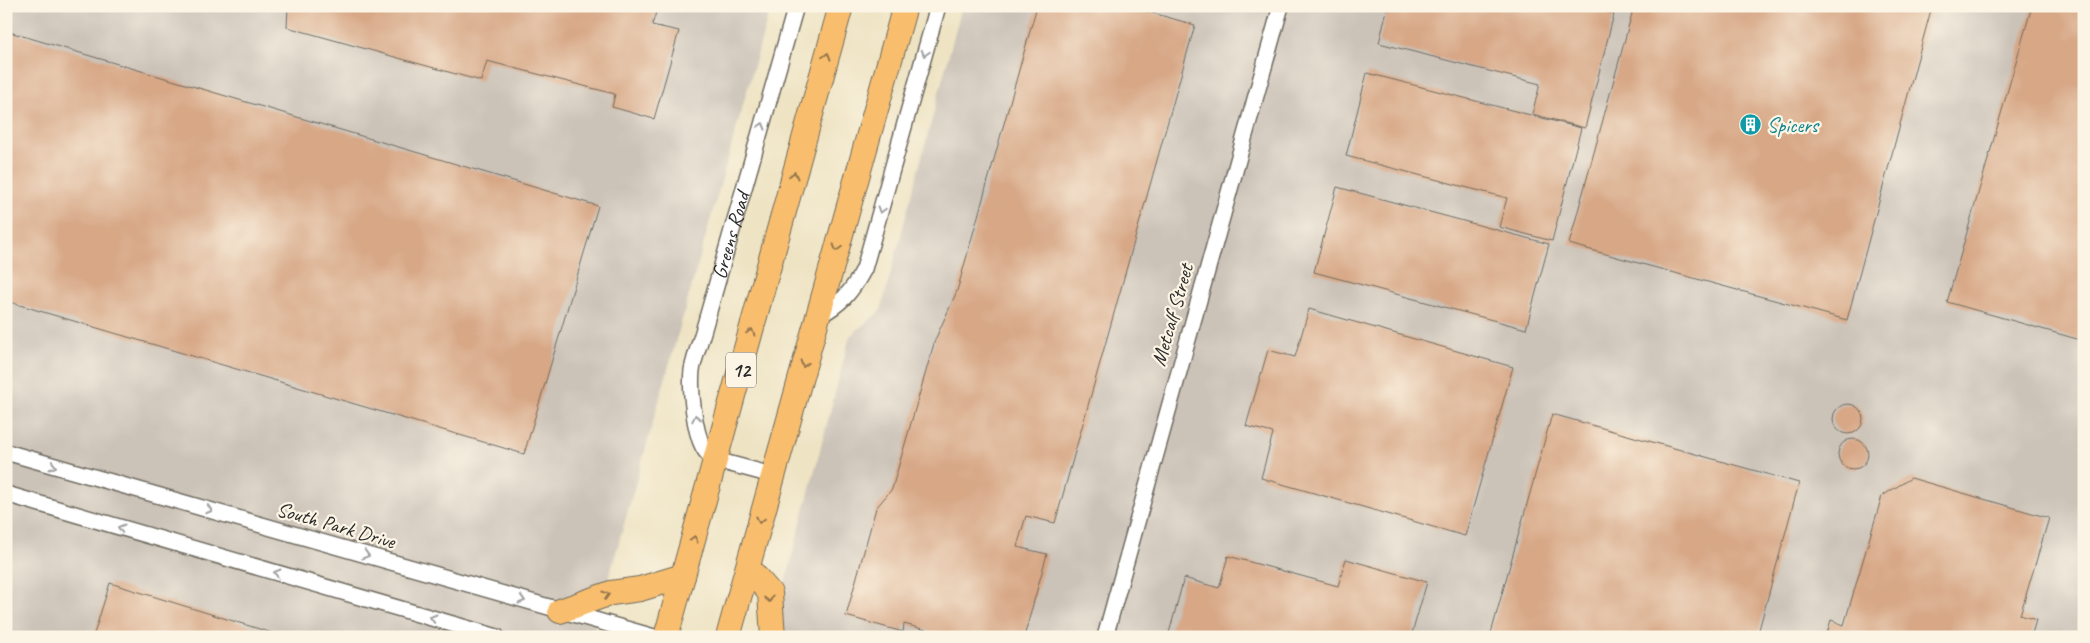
<svg xmlns="http://www.w3.org/2000/svg" width="2090" height="643" font-family="Caveat,sans-serif">
	<rect width="100%" height="100%" fill="#fcf5e5"/>
	<filter id="ink" filterUnits="userSpaceOnUse"><feTurbulence type="fractalNoise" baseFrequency=".02" numOctaves="2"/><feDisplacementMap in="SourceGraphic" scale="10" xChannelSelector="R" yChannelSelector="G"/><feConvolveMatrix kernelMatrix="1 2 1 2 8 2 1 2 1" color-interpolation-filters="sRGB"/></filter>
	<filter id="wash" filterUnits="userSpaceOnUse"><feTurbulence type="fractalNoise" baseFrequency=".0096" numOctaves="4" result="noise"/><feDisplacementMap in="SourceGraphic" scale="20" xChannelSelector="R" yChannelSelector="G"/><feGaussianBlur stdDeviation="1.12" result="paint"/><feColorMatrix in="noise" values="0 0 0 0 0 0 0 0 0 0 0 0 0 0 0 0 0 1.4 0 .05"/><feComposite in="paint" operator="in"/></filter>
	<g filter="url(#wash)">
		<rect width="100%" height="100%" fill="#eee3c3"/>
		<g fill="#cbc2b8">
			<path d="M 6,6 L 771,6 L 592,637 L 6,637 Z"/>
			<path d="M 962,6 L 2084,6 L 2084,637 L 771,637 L 850,336 L 881,310 Z"/>
		</g>
		<g id="blocks">
			<g fill="#d7a786">
				<path d="M 288,6 L 658,6 L 652,25 L 679,31 L 654,119 L 612,107 L 615,94 L 487,61 L 481,81 L 287,27 Z"/>
				<path d="M 1037,6 L 1128,6 L 1195,25 L 1055,523 L 1026,516 L 1017,547 L 1047,554 L 1024,637 L 952,637 L 904,624 L 903,632 L 846,616 L 876,508 L 892,489 L 935,340 L 957,291 Z"/>
				<path d="M 1388,6 L 1583,6 L 1614,14 L 1585,128 L 1532,114 L 1540,84 L 1379,43 Z"/>
				<path d="M 1596,6 L 1617,6 L 1616,12 Z"/>
				<path d="M 1634,6 L 1932,6 L 1847,320 L 1569,244 Z"/>
				<path d="M 2032,6 L 2084,6 L 2084,341 L 1947,302 Z"/>
				<path d="M 6,31 L 598,206 L 524,454 L 6,301 Z"/>
				<path d="M 1367,73 L 1581,128 L 1552,241 L 1499,227 L 1507,198 L 1346,156 Z"/>
				<path d="M 1337,187 L 1549,244 L 1526,329 L 1314,272 Z"/>
				<path d="M 1309,309 L 1513,367 L 1465,536 L 1261,478 L 1273,433 L 1246,426 L 1268,350 L 1295,357 Z"/>
				<circle cx="1848" cy="419" r="15"/>
				<path d="M 1552,414 L 1799,483 L 1757,637 L 1490,637 Z"/>
				<circle cx="1853" cy="454" r="15"/>
				<path d="M 1911,478 L 2049,518 L 2020,615 L 2036,620 L 2031,637 L 1826,637 L 1831,620 L 1844,625 L 1882,496 Z"/>
				<path d="M 1228,556 L 1338,586 L 1346,559 L 1427,582 L 1411,637 L 1168,637 L 1184,578 L 1219,588 Z"/>
				<path d="M 110,583 L 282,636 L 282,637 L 93,637 Z"/>
			</g>
		</g>
	</g>
	<g filter="url(#ink)">
		<use href="#blocks" fill-opacity="0" stroke="#6f6b60" stroke-width="1"/>
		<g fill="none" stroke-linecap="round" stroke-linejoin="round">
			<defs>
				<g id="minor">
					<path d="M 817,317 C 841,304 851,293 864,269 L 938,6"/>
					<path d="M 6,452 L 654,637"/>
					<path id="s1" d="M 772,475 L 716,460 C 711,457 706,453 703,447 C 694,430 690,389 692,370 C 695,355 701,340 705,325 L 796,6"/>
					<path d="M 6,494 L 497,637"/>
					<path d="M 1105,637 L 1281,6"/>
				</g>
				<g id="primary">
					<path d="M 748,568 L 770,593 L 773,637"/>
					<path d="M 560,611 L 611,593 L 640,589 L 683,576"/>
					<path d="M 666,637 L 841,6"/>
					<path d="M 728,637 L 905,6"/>
				</g>
			</defs>
			<use href="#minor" stroke="#6f6b60" stroke-width="18"/>
			<use href="#primary" stroke="#6f6b60" stroke-width="26"/>
			<use href="#minor" stroke="#fff" stroke-width="15"/>
			<use href="#primary" stroke="#f9be6d" stroke-width="24"/>
		</g>
		<defs><path id="oneway-chevron" d="M-2-3.5L2.5 0L-2 3.5" fill="none" stroke-width="1.6" stroke-linecap="round" stroke-linejoin="round" transform="scale(1.25)"/></defs>
		<g stroke="#a0a0a0">
			<use href="#oneway-chevron" transform="translate(925 53) rotate(106)"/>
			<use href="#oneway-chevron" transform="translate(762 126) rotate(-74)"/>
			<use href="#oneway-chevron" transform="translate(881 210) rotate(106)"/>
			<use href="#oneway-chevron" transform="translate(696 418) rotate(-102)"/>
			<use href="#oneway-chevron" transform="translate(53 466) rotate(16)"/>
			<use href="#oneway-chevron" transform="translate(209 510) rotate(16)"/>
			<use href="#oneway-chevron" transform="translate(121 528) rotate(-164)"/>
			<use href="#oneway-chevron" transform="translate(366 555) rotate(16)"/>
			<use href="#oneway-chevron" transform="translate(277 573) rotate(-164)"/>
			<use href="#oneway-chevron" transform="translate(522 600) rotate(16)"/>
			<use href="#oneway-chevron" transform="translate(433 618) rotate(-164)"/>
		</g>
		<g stroke="#92744c">
			<use href="#oneway-chevron" transform="translate(827 56) rotate(-74)"/>
			<use href="#oneway-chevron" transform="translate(794 175) rotate(-75)"/>
			<use href="#oneway-chevron" transform="translate(837 248) rotate(106)"/>
			<use href="#oneway-chevron" transform="translate(751 332) rotate(-75)"/>
			<use href="#oneway-chevron" transform="translate(804 364) rotate(106)"/>
			<use href="#oneway-chevron" transform="translate(760 520) rotate(105)"/>
			<use href="#oneway-chevron" transform="translate(694 539) rotate(-74)"/>
			<use href="#oneway-chevron" transform="translate(606 595) rotate(-17)"/>
			<use href="#oneway-chevron" transform="translate(769 599) rotate(78)"/>
		</g>
	</g>
	<defs>
		<symbol id="building-disc" viewBox="-11 -11 22 22"><circle r="9.5" fill="#0f9aa8" stroke="#fcf5e5"/><path d="M-4-6H4V6H1V3H-1V6H-4ZM-2.5-4.3h1.7v1.8h-1.7ZM.8-4.3h1.7v1.8H.8ZM-2.5-1h1.7V.8h-1.7ZM.8-1h1.7V.8H.8Z" fill="#fff"/></symbol>
	</defs>
	<g fill-rule="evenodd">
		<use href="#building-disc" x="1738" y="112" width="25" height="25"/>
	</g>
	<g text-anchor="middle" dominant-baseline="central" stroke-width="4.5" stroke-linejoin="round" paint-order="stroke">
		<rect fill="#fcf5e5" stroke="#6a6863" stroke-width="1" x="726" y="352.5" width="30" height="35" rx="4"/>
		<g font-size="20" font-weight="bold" fill="#2b2b2b">
			<text x="741" y="370">12</text>
		</g>
		<g font-size="21" fill="#0d838f" stroke="#fcf5e5" text-anchor="start">
			<text x="1767" y="125">Spicers</text>
		</g>
		<g font-size="21" fill="#2b2b2b" stroke="#fcf5e5">
			<text stroke="none"><textPath href="#s1" startOffset="295">Greens Road</textPath></text>
			<text transform="translate(1172 315) rotate(-74)">Metcalf Street</text>
			<text transform="translate(336 525) rotate(16)">South Park Drive</text>
		</g>
	</g>
	<rect width="2090" height="643" fill="none" stroke="#fcf5e5" stroke-width="25"/>
</svg>
